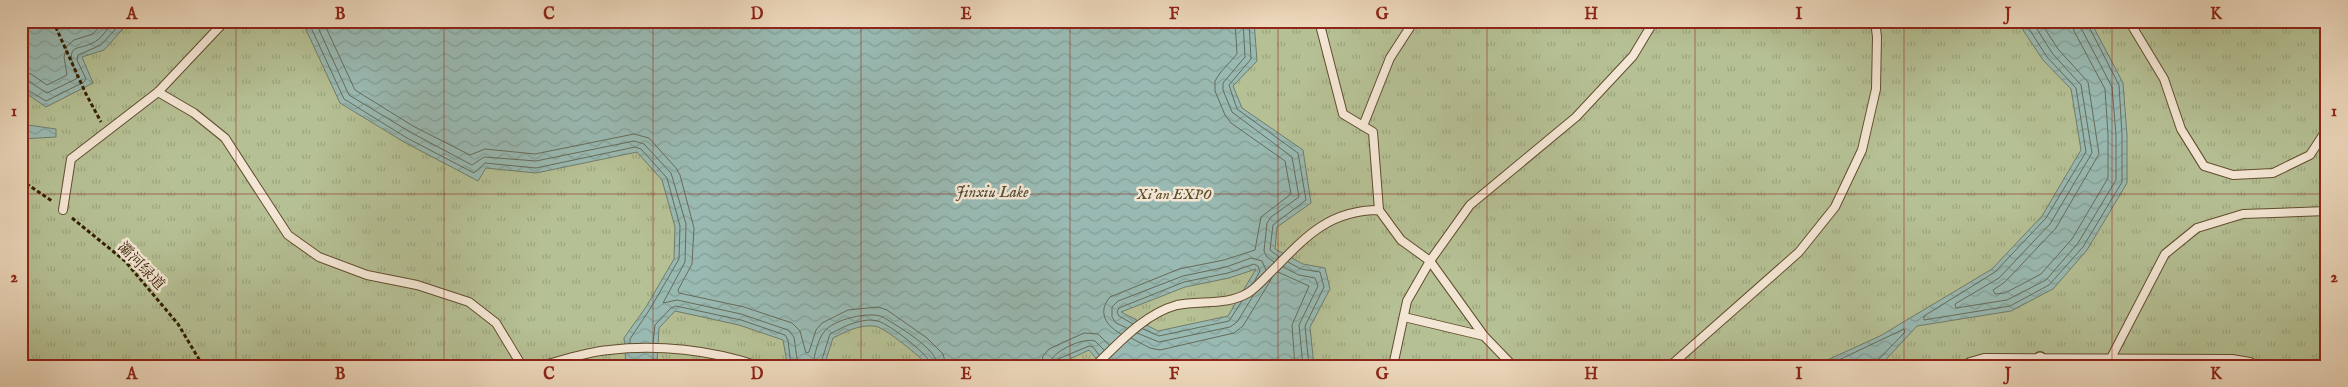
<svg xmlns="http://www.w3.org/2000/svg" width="2348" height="387" font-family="'IM FELL English','Noto Serif SC',serif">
	<defs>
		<pattern id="park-tufts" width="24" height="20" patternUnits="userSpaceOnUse" patternTransform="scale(1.25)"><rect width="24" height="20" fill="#b5c094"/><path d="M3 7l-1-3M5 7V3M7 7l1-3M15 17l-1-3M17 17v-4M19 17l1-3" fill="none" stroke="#9ca57e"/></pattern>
		<pattern id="water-waves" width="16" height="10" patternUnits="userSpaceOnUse" patternTransform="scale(1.25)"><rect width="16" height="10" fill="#99bab3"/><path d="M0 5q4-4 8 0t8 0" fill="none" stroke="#849f98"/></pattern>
	</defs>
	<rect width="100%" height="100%" fill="#eed9bd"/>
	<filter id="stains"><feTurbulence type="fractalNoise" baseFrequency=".004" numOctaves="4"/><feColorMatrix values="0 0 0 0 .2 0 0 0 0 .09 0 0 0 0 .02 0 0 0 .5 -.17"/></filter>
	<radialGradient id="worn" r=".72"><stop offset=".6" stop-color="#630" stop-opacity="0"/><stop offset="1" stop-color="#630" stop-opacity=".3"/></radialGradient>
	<rect fill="url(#park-tufts)" stroke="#746f4a" x="21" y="21" width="2306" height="345"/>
	<g fill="url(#water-waves)" stroke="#717c6b" fill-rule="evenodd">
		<path d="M 31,21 L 130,21 L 104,50 L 82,57 L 93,83 L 46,107 L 21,90 L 21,26 Z"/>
		<path d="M 302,21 L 1254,21 L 1257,61 L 1233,86 L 1242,108 L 1303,150 L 1311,203 L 1277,227 L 1275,249 L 1303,264 L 1325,268 L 1330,289 L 1310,327 L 1314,366 L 1102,366 L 1089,350 L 1055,366 L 929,366 C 920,357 885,327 874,326 C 858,325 847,331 833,338 L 824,366 L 783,366 L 787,363 L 783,340 L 739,325 L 675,311 L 659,328 L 657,362 L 673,366 L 626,366 L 624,338 L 646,307 L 674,259 L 675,227 L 662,180 L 637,152 L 536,173 L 486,168 L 478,181 L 404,142 L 340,103 ZM 1256,269 L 1228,316 L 1158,331 L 1121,312 L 1185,287 L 1229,278 Z"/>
		<path d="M 2017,21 L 2089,21 L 2092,24 L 2123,83 L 2127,135 L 2127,183 L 2087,250 L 2053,289 L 2011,311 L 1917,326 L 1880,366 L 1814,366 L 1880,336 L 1992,269 L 2042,216 L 2081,150 L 2071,89 L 2043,60 Z"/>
		<path d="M 21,124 L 56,129 L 56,137 L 21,139 Z"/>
	</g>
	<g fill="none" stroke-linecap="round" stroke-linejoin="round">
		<g stroke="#666c5a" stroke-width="1">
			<path d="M 308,21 L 344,99 L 407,138 L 474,173 L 485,163 L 536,168 L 635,147 L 641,149 L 667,178 L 680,226 L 679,259 L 650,309 L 630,339 L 630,343"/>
			<path d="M 315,21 L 349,95 L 410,132 L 472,165 L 484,157 L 536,161 L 634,141 L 644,144 L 671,173 L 686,224 L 685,262 L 663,303 L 677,300 L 741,314 L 788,330 L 794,337 L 798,366"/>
			<path d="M 323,21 L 355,90 L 413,126 L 470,155 L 485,149 L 535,154 L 634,134 L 649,138 L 676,168 L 680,175 L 694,228 L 692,264 L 678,290 L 679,293 L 744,307 L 792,323 L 800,331 L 806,353 L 809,352 L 816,330 L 822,323 L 848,310 L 878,307 L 887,310 L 927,338 L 943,354 L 946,366"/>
			<path d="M 1243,21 L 1245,57 L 1223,83 L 1223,90 L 1232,112 L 1292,157 L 1299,197 L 1271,217 L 1267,223 L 1264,251 L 1267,257 L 1274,262"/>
			<path d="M 1249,21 L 1251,59 L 1229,85 L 1237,109 L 1298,153 L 1306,200 L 1273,225 L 1270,250 L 1279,257"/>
			<path d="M 2024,21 L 2047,57 L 2076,88 L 2086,152 L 2046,218 L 1995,272 L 1924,316 L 1924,320 L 2010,306 L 2049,285 L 2083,247 L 2122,182 L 2122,135 L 2119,85 L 2086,21"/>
			<path d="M 2032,21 L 2052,53 L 2081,85 L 2092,153 L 2050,224 L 1999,278 L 1955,304 L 1956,308 L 2007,300 L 2046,280 L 2078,243 L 2116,180 L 2116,135 L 2112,87 L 2081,28 L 2080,21"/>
			<path d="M 2040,21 L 2058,49 L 2088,82 L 2099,154 L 2056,228 L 2005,282 L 1993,290 L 1995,294 L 2005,293 L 2041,274 L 2072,239 L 2108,178 L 2108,135 L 2105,89 L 2074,31 L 2072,21"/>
			<path d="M 21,72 L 31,74 L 47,85 L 67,75 L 64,57 L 67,46 L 74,40 L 93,34 L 104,21"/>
			<path d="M 21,80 L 28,81 L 47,93 L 76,79 L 77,76 C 62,38 80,54 99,39 C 104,34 109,27 114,21"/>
			<path d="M 21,86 L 46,101 L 84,82 L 86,79 L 77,60 L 78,55 L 101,45 L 123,21"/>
			<path d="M 1288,262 L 1301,269 L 1320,272 L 1324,287 L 1305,326 L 1309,366"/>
			<path d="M 1283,267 L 1299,275 L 1315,278 L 1318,286 L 1299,325 L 1303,366"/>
			<path d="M 1278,272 L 1309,286 L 1292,325 L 1295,366"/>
			<path d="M 1133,324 L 1119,316 L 1117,312 L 1119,308 L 1184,282 L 1228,273 L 1254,264 L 1258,266 L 1260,271 L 1254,282"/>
			<path d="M 1127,328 L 1116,323 L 1112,317 L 1112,307 L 1118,301 L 1183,276 L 1226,267 L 1251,258 L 1262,261 L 1266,270"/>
			<path d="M 1143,329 L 1159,336 L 1229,321 L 1242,301"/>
			<path d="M 1137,333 L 1159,342 L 1230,327 L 1237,322 L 1253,296"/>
			<path d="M 1121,334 C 1106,326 1097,312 1110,297 L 1179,269 L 1224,260 L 1255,250 L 1261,217 L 1291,194 L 1285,161 L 1231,123 L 1225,115 L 1215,91 L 1215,81 L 1220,73 L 1237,54 L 1235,21"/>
			<path d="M 1131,338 L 1150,348 L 1160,350 L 1234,333 L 1243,326 L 1272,278"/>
			<path d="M 653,343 L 655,325 L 671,308 L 676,306 L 741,320 L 785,335 L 788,340 L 791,366"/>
			<path d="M 813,366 C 814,356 818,339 824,332 C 833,319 870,311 883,317 C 897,326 937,348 938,366"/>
			<path d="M 820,366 L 830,334 C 843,327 862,317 878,321 C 889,324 930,355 932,366"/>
			<path d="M 1041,366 L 1043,356 L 1049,349 L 1084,333 L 1098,334 L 1109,345"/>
			<path d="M 1049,366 C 1049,352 1083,337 1095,341 L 1104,350"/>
			<path d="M 1055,366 L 1058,359 L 1089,346 L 1093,347 L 1099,355"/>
			<path d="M 1826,366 L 1904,329 L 1905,332 L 1878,360 L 1876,366"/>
		</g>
		<defs>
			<g id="service">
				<path d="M 1319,21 L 1343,114 L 1373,132 L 1379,210"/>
				<path d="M 2129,21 L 2164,79 L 2181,129 L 2204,166 L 2233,175 L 2273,173 L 2310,155 L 2327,129"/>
				<path d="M 158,92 L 194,113 L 225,138 L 288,235 L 319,257 L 367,275 L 417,285 L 469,302 L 496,323 L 522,366"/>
				<path d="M 1363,126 L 1390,58 L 1414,21"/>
				<path d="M 63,210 L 71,159 L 158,92 L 225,21"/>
				<path d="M 1404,317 L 1484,336"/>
				<path d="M 2111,358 L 2165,254 L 2197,228 L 2243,214 L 2327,211"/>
				<path d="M 541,366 C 563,360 586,352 609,350 C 657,344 712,350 758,366"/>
				<path d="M 1095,366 C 1119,343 1144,314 1177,305 C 1200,300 1226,306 1248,293 C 1258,287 1267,275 1276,267 C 1307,235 1331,210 1379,210 L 1401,240 L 1430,261 L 1484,336 L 1513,366"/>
				<path d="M 1393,366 L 1407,301 L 1430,261 L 1470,205 L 1576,117 L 1633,56 L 1654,21"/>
				<path d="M 1670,366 L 1799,252 L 1835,207 L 1862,150 L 1876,89 L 1877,37 L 1875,21"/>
				<path d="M 1965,366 L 1970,362 L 1984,358 L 2232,359 L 2250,362 L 2257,366"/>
			</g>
			<path id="pedestrian" d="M 2040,366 L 2040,358"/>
		</defs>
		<use href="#service" stroke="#624d2f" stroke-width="10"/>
		<use href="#pedestrian" stroke="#624d2f" stroke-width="14"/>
		<g stroke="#341e00" stroke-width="3" stroke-dasharray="4 2.5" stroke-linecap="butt">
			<path d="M 53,21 L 86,94 L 101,122"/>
			<path d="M 21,180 L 52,201"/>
			<path d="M 72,218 L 125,261 L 178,324 L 203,366"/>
		</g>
		<use href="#service" stroke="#f4e6d4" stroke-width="8"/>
		<use href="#pedestrian" stroke="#f4e6d4" stroke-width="11"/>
	</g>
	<path fill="none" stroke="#8f2418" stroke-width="1" stroke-opacity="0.55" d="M 236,21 L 236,366M 444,21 L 444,366M 653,21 L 653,366M 861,21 L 861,366M 1070,21 L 1070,366M 1278,21 L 1278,366M 1487,21 L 1487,366M 1695,21 L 1695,366M 1904,21 L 1904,366M 2112,21 L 2112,366M 21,194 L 2327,194"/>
	<g text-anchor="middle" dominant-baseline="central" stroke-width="5" stroke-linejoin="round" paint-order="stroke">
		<g font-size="15" font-style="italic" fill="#5b4f2c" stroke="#f4e6d4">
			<text x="1174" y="194">Xi'an EXPO</text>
		</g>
		<g font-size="15" fill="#341e00" stroke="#f4e6d4">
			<text transform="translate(141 266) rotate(46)">灞河绿道</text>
		</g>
		<g font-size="16" font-style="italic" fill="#524d36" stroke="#f4e6d4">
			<text x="992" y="193">Jinxiu Lake</text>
		</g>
	</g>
	<rect width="2348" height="387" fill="none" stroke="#eed9bd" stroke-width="55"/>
	<rect x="28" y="28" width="2292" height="332" fill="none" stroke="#8f2418" stroke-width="2"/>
	<g font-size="16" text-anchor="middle" font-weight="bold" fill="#8f2418">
		<text x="132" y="19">A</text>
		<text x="340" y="19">B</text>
		<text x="549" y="19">C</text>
		<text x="757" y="19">D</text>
		<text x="966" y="19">E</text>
		<text x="1174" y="19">F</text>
		<text x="1382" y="19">G</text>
		<text x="1591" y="19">H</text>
		<text x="1799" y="19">I</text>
		<text x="2008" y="19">J</text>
		<text x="2216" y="19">K</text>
		<text x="14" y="116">1</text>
		<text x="2334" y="116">1</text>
		<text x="14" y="282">2</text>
		<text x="2334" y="282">2</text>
		<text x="132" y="379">A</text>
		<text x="340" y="379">B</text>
		<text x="549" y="379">C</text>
		<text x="757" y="379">D</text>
		<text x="966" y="379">E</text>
		<text x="1174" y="379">F</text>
		<text x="1382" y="379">G</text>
		<text x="1591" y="379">H</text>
		<text x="1799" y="379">I</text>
		<text x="2008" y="379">J</text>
		<text x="2216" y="379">K</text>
	</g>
	<rect width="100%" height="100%" filter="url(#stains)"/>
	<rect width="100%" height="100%" fill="url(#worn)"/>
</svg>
